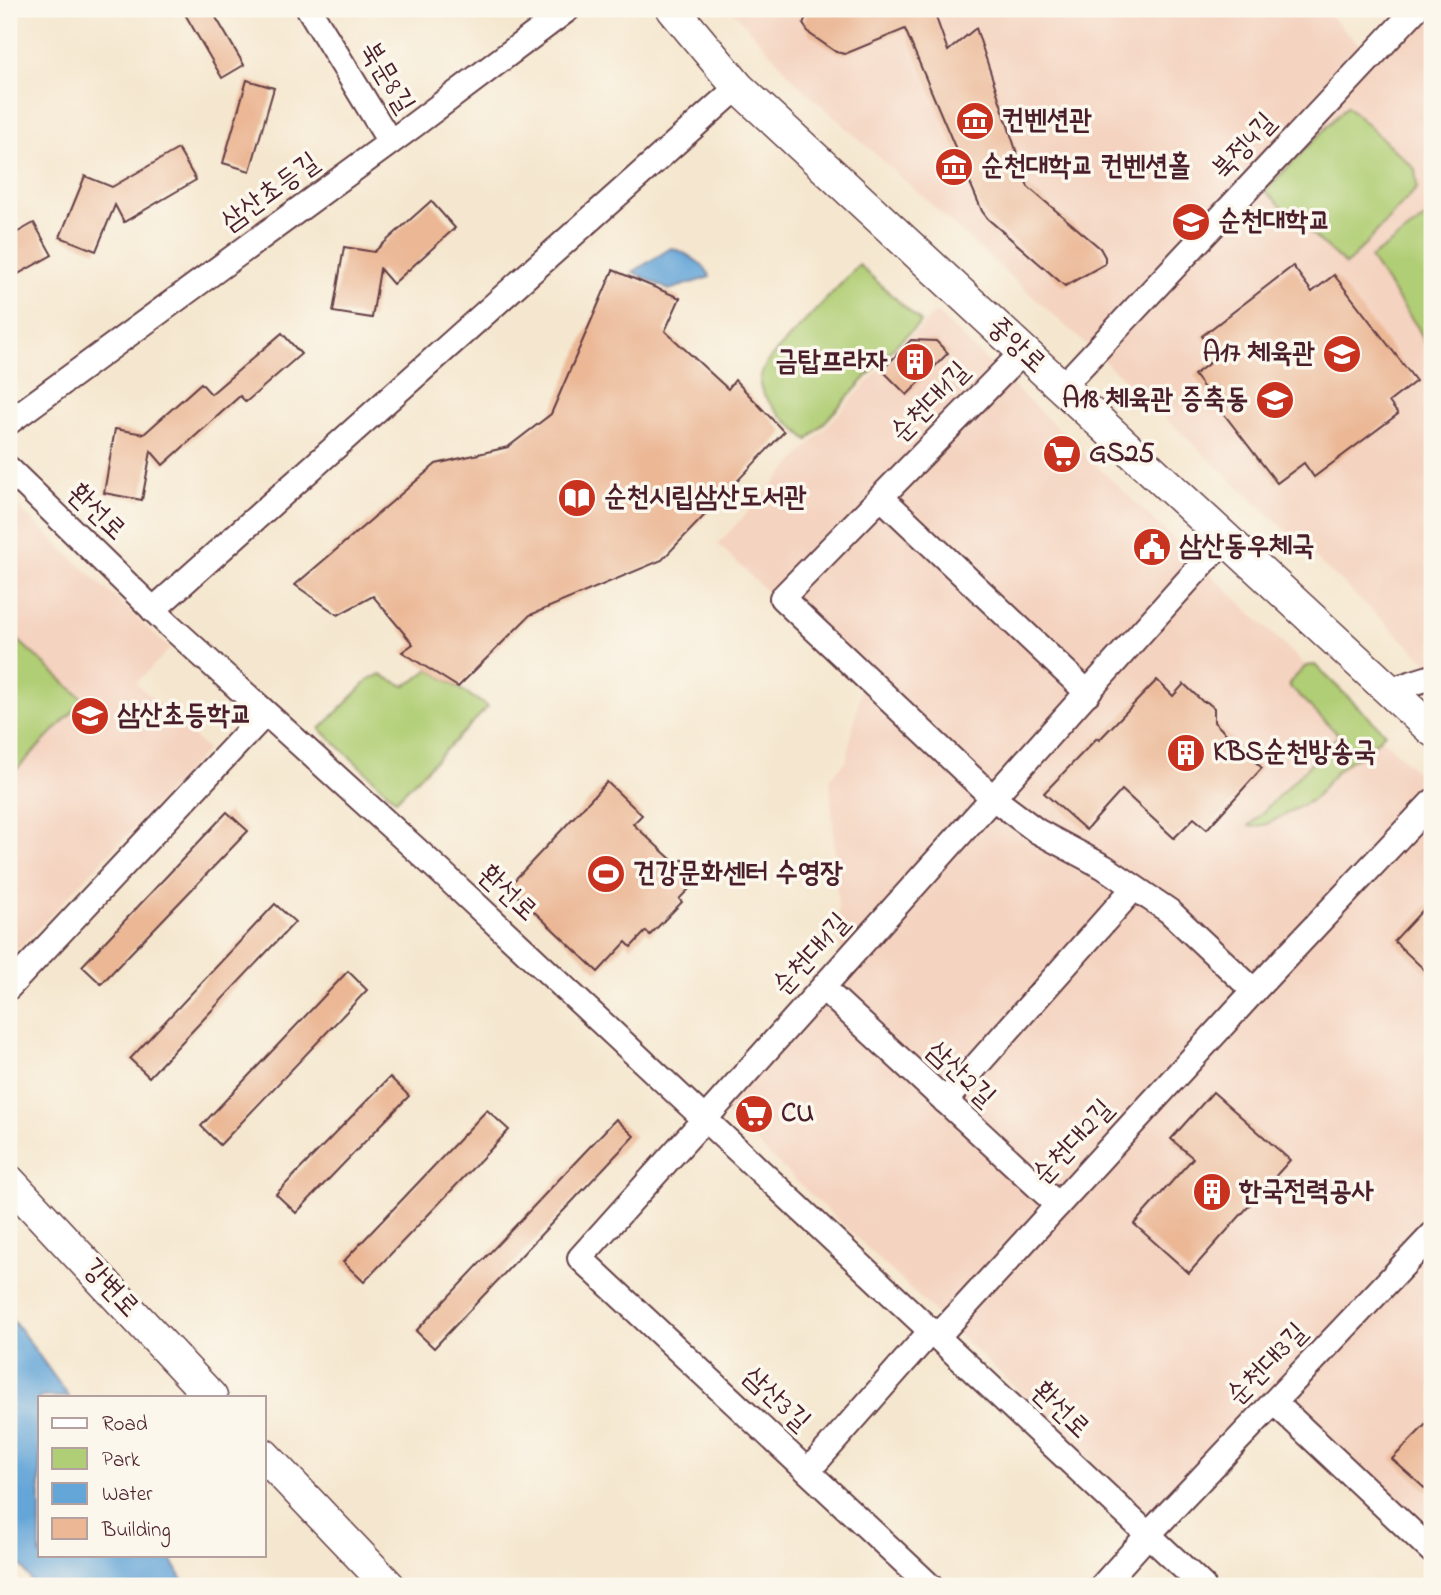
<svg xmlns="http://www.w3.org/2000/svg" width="1441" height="1595" font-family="'Indie Flower','Poor Story',sans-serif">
	<rect width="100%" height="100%" fill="#fbf7ec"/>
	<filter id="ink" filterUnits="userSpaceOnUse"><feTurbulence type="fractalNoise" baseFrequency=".0143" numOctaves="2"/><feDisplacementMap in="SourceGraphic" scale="14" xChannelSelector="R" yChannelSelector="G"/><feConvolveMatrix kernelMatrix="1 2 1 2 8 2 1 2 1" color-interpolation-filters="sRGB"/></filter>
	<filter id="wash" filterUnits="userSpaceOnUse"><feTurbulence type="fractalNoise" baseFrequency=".00686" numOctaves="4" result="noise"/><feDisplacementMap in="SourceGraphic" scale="28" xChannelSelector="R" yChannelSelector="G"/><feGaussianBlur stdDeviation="1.57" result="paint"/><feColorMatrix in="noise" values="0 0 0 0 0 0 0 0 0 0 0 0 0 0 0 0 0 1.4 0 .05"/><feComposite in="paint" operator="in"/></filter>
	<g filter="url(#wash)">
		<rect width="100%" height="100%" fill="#f5e7cf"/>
		<g fill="#f4d3c0">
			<path d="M 734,9 L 1323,9 L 1372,57 L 1418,9 L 1432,9 L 1432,667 L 1101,358 L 800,86 L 732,10 Z"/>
			<path d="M 936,312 L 1432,786 L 1432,1551 L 1274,1402 L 1157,1522 L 715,1104 L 841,952 L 830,779 L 846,761 L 862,685 L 718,544 L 898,349 Z"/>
			<path d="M 9,499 L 170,649 L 136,683 L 207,750 L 9,959 Z"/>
		</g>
		<g fill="#b0ce75" stroke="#7d7650" stroke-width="2">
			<path d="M 1347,106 L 1415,169 L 1417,188 L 1346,265 L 1265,191 Z"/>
			<path d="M 1427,217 L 1432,233 L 1432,358 L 1418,328 L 1370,258 Z"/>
			<path d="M 859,265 L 921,322 L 898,343 L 808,440 C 795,428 762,402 760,384 C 759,375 765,366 770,358 Z"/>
			<path d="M 9,632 L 84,700 L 9,777 Z"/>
			<path d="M 1315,665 L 1385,733 L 1360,757 L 1351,760 L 1335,773 L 1314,799 L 1267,824 L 1253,827 L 1249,826 L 1339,735 L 1290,687 L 1289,683 L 1306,666 Z"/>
			<path d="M 429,669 L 488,707 L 396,800 L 320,729 L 371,678 L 381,675 L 404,686 L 414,681 Z"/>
		</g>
		<g fill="#65a6d8" stroke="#586282" stroke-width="2">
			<path d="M 671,248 C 683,251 707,265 710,277 L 669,290 L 633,272 Z"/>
			<path d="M 9,1317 L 19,1328 L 69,1397 L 40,1397 L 40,1555 L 169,1555 L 186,1586 L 35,1586 L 9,1548 Z"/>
		</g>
		<g id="blocks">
			<g fill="#ebb795">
				<path d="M 182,9 L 211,9 L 244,65 L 222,78 Z"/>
				<path d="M 809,9 L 933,9 L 948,51 L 976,28 L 1028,187 L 1100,248 L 1105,257 L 1105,264 L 1065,286 L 988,219 L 982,211 L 905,29 L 845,54 L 836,52 L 810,34 L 803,24 Z"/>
				<path d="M 247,80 L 274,88 L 250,171 L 223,163 Z"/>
				<path d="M 178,149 L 196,180 L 124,222 L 115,205 L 96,251 L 60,237 L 85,176 L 112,187 Z"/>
				<path d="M 431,201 L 455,228 L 393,284 L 380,269 L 372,318 L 333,312 L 344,247 L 374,252 Z"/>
				<path d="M 34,223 L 52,255 L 9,279 L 9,237 Z"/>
				<path d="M 1293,266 L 1312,292 L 1334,275 L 1416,381 L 1389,402 L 1398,414 L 1314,477 L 1304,463 L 1277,483 L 1194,375 L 1217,357 L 1202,336 Z"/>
				<path d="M 613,270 L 680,298 L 665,331 L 728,389 L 735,380 L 784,432 L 662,560 L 530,615 L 458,687 L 402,652 L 413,644 L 373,596 L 338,615 L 295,585 L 436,464 L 508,447 L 551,414 Z"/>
				<path d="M 282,333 L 301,354 L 246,402 L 240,396 L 163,465 L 151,451 L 142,500 L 104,493 L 115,429 L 144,434 L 201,383 L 211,394 Z"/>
				<path d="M 911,340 L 936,341 L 948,353 L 907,395 L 882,370 Z"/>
				<path d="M 1157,680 L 1173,696 L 1184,684 L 1203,702 L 1207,702 L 1214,708 L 1214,722 L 1262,768 L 1207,829 L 1194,818 L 1174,838 L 1122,790 L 1086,830 L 1044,793 L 1097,738 L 1099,740 Z"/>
				<path d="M 607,782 L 642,815 L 633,824 L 672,860 L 685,860 L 689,865 L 695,883 L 679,899 L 682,902 L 650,935 L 646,931 L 631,947 L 626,942 L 598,972 L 508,887 Z"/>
				<path d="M 227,812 L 248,831 L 101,984 L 82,966 Z"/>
				<path d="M 1432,900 L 1432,977 L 1394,941 Z"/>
				<path d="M 275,904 L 295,922 L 149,1077 L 130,1059 Z"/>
				<path d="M 348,971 L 367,990 L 220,1145 L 201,1126 Z"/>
				<path d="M 390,1077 L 409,1096 L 296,1213 L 276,1194 Z"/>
				<path d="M 1213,1092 L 1290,1160 L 1189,1273 L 1134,1224 L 1193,1158 L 1171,1139 Z"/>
				<path d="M 487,1110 L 509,1130 L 364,1282 L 343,1262 Z"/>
				<path d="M 616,1119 L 634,1136 L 434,1348 L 416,1331 Z"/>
				<path d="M 1432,1418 L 1432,1495 L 1392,1459 Z"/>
			</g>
		</g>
	</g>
	<g filter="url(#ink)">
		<use href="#blocks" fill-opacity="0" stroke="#643d44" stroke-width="2"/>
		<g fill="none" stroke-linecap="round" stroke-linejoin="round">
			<defs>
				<g id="minor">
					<path d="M 309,9 L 390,142"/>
					<path d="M 1023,352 L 782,598 L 993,798 L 1037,831 L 1104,867 L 1169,911 L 1254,991"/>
					<path d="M 1061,388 L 1416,9"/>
					<path d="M 9,422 L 414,125 L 568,9"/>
					<path d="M 9,469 L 169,625 L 442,873 L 1203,1586"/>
					<path d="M 881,497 L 1088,693"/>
					<path d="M 153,610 L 738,87"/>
					<path d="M 1390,690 L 1432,677"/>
					<path d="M 9,987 L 265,714"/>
					<path d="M 823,988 L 1058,1205"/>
					<path d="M 945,1101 L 1134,888"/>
					<path d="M 938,1336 L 1254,991 L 1432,802"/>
					<path d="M 1274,1402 L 1432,1551"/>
					<path d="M 808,1471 L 932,1330"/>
					<path d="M 930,1586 L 580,1258 L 1225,539"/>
					<path d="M 1102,1586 L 1147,1536 L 1432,1235"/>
				</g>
				<g id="major">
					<path d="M 673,9 L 738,87 L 1432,730"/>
					<path d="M 9,1181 L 211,1397"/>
					<path d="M 264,1455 L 389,1586"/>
				</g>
			</defs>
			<use href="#minor" stroke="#643d44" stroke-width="28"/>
			<use href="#major" stroke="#643d44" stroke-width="35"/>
			<use href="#minor" stroke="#fff" stroke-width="24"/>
			<use href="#major" stroke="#fff" stroke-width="32"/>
		</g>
	</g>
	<defs>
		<symbol id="museum-disc" viewBox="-11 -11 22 22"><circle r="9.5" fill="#c8321e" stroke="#fbf7ec"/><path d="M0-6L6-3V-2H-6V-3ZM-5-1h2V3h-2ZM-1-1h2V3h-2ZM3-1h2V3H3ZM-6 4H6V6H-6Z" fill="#fff"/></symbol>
		<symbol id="university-disc" viewBox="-11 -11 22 22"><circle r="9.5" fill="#c8321e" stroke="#fbf7ec"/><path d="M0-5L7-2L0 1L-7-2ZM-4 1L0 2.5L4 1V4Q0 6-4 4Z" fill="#fff"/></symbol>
		<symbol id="building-disc" viewBox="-11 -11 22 22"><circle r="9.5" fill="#c8321e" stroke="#fbf7ec"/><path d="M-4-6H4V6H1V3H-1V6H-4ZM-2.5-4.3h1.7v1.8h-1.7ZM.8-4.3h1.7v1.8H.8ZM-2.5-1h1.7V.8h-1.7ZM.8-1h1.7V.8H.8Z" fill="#fff"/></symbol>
		<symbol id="supermarket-disc" viewBox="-11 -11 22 22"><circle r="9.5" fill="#c8321e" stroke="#fbf7ec"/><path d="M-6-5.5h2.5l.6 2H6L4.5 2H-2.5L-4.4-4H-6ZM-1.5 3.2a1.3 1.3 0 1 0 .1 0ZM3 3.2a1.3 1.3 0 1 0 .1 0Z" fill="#fff"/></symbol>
		<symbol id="library-disc" viewBox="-11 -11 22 22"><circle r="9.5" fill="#c8321e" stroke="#fbf7ec"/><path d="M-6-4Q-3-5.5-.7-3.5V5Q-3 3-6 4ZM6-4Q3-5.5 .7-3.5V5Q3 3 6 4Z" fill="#fff"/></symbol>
		<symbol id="civic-disc" viewBox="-11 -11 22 22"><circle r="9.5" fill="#c8321e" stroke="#fbf7ec"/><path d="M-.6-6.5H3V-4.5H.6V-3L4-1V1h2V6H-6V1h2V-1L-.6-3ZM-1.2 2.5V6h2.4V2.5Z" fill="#fff"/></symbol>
		<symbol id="school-disc" viewBox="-11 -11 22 22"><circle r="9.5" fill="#c8321e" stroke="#fbf7ec"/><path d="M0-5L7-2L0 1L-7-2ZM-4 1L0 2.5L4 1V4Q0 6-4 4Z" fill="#fff"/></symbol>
		<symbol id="stadium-disc" viewBox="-11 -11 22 22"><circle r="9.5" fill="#c8321e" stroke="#fbf7ec"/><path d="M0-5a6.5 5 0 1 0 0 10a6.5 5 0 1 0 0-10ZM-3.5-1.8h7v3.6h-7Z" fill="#fff"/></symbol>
	</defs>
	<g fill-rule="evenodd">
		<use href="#museum-disc" x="953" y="99" width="44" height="44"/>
		<use href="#museum-disc" x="932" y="145" width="44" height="44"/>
		<use href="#university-disc" x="1169" y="200" width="44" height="44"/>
		<use href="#university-disc" x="1320" y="332" width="44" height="44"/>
		<use href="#building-disc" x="893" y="340" width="44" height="44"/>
		<use href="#university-disc" x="1253" y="378" width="44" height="44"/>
		<use href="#supermarket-disc" x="1040" y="432" width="44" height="44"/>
		<use href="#library-disc" x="555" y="476" width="44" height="44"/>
		<use href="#civic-disc" x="1130" y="525" width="44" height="44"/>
		<use href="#school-disc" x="68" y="694" width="44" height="44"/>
		<use href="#building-disc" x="1164" y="731" width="44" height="44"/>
		<use href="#stadium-disc" x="584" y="852" width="44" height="44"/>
		<use href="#supermarket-disc" x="732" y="1092" width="44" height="44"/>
		<use href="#building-disc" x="1190" y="1170" width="44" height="44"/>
	</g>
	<g text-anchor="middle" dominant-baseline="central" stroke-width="7" stroke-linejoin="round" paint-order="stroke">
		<g font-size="28" fill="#4a1f2b" stroke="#fbf7ec">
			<text transform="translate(386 78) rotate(59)">북문8길</text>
			<text transform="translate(1245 147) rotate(-47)">북정4길</text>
			<text transform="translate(271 193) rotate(-36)">삼산초등길</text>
			<text transform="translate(1016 346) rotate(43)">중앙로</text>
			<text transform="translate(931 403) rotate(-46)">순천대1길</text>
			<text transform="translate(96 513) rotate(44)">환선로</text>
			<text transform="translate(507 894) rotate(43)">환선로</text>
			<text transform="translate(812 955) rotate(-48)">순천대1길</text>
			<text transform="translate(960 1075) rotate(43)">삼산2길</text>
			<text transform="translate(1074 1143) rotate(-47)">순천대2길</text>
			<text transform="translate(110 1289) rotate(47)">강변로</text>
			<text transform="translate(1268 1365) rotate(-46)">순천대3길</text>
			<text transform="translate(776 1400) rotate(43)">삼산3길</text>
			<text transform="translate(1060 1411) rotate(44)">환선로</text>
		</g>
		<g font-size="28" font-weight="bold" fill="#4a1f2b" stroke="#fbf7ec" text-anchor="start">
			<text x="1002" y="121">컨벤션관</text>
			<text x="981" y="167">순천대학교 컨벤션홀</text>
			<text x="1218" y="222">순천대학교</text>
			<text x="1315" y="354" text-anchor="end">A17 체육관</text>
			<text x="888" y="362" text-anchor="end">금탑프라자</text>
			<text x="1248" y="400" text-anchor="end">A18 체육관 증축동</text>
			<text x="1089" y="454">GS25</text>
			<text x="604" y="498">순천시립삼산도서관</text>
			<text x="1179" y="547">삼산동우체국</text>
			<text x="117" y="716">삼산초등학교</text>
			<text x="1213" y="753">KBS순천방송국</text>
			<text x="633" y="874">건강문화센터 수영장</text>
			<text x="781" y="1114">CU</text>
			<text x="1239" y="1192">한국전력공사</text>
		</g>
	</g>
	<rect width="1441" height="1595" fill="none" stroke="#fbf7ec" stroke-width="35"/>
	<rect x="38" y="1396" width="228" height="161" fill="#fbf7ec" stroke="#b4a19f" stroke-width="2"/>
	<rect x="52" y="1418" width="35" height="10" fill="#ffffff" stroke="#b4a19f" stroke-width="2"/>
	<text x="102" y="1430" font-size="21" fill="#4a1f2b">Road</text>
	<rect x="52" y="1448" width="35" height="21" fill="#b0ce75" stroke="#b4a19f" stroke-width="2"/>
	<text x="102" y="1466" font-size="21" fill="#4a1f2b">Park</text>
	<rect x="52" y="1483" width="35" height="21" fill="#65a6d8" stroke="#b4a19f" stroke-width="2"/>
	<text x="102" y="1500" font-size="21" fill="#4a1f2b">Water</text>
	<rect x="52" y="1518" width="35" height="21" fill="#ebb795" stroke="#b4a19f" stroke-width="2"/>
	<text x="102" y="1536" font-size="21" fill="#4a1f2b">Building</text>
</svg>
